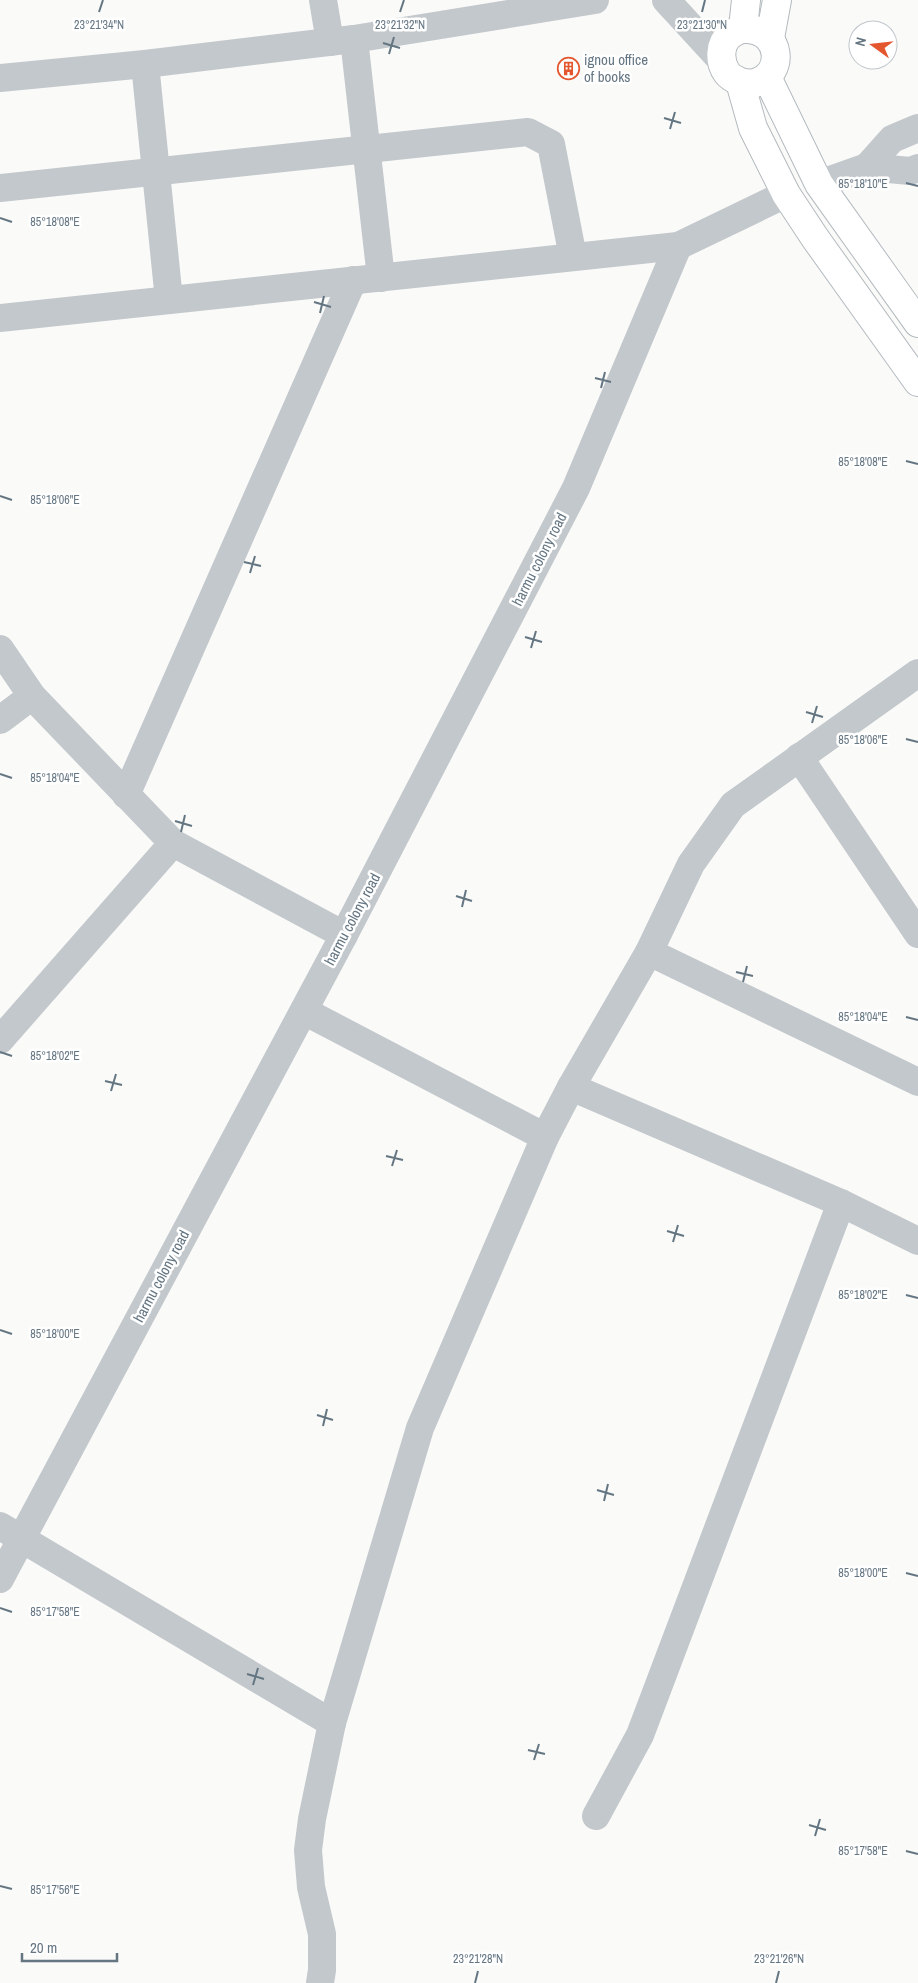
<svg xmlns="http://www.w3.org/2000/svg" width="918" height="1983" font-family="'Archivo Narrow',sans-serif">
	<rect width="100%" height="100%" fill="#fafaf8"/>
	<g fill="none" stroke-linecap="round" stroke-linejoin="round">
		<defs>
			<g id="secondary">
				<path d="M 743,28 L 746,0"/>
				<path d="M 770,38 L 777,0"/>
				<path d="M 767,77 L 819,184 L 918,323"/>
				<path d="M 740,82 C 744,83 751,84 755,83 C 786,74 781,31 748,29 C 743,28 735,31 730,35 C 719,44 719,62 727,73 C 730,77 736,80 740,82 L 753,128 L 786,194 L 815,238 L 918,382"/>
			</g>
		</defs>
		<use href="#secondary" stroke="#b3babf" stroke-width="30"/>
		<g stroke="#c3c8cc" stroke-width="28">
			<path d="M 323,0 L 330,42"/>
			<path d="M 666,0 L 722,61"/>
			<path d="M 354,39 L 381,278"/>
			<path d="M 145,64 L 169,300"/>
			<path d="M 0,78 L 145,64 L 354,39 L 595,0"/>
			<path d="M 867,167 L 892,139 L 918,128"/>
			<path d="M 819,184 L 867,167 L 910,171 L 918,168"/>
			<path d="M 0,188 L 528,132 L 551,144 L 573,257"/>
			<path d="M 0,318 L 678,246 L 786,194"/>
			<path d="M 0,649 L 32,696 L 173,843 L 344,935"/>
			<path d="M 0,720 L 32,696"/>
			<path d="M 799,757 L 918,934"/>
			<path d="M 126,795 L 353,280"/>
			<path d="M 649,952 L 918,1082"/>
			<path d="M 304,1011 L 545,1137"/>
			<path d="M 0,1040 L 173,843"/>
			<path d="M 571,1087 L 841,1203 L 918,1241"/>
			<path d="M 0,1526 L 332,1723"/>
			<path d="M 0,1579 L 344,935 L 576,488 L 678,246"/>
			<path d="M 596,1816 L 640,1735 L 841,1203"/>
			<path d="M 320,1983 L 322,1970 L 322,1934 L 311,1887 L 308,1850 L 312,1819 L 332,1723 L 420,1428 L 545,1137 L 571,1087 L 649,952 L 691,864 L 733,805 L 918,673"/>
		</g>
		<use href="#secondary" stroke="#fff" stroke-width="28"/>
	</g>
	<path fill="none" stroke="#657683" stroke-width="2" d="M 99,12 L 103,0M 400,12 L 404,0M 702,12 L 705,0M 383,43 L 400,48M 389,54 L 394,37M 664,118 L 681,123M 670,129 L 675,112M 906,183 L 918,186M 0,218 L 12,222M 314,302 L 331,307M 320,313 L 324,296M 595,378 L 611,382M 601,388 L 605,372M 906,461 L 918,464M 0,496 L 12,500M 244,562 L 261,566M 250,573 L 255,556M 525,637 L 542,642M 531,648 L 536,631M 806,712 L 823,717M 812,723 L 817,706M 906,739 L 918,742M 0,774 L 12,778M 175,821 L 192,826M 181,832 L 185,815M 456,896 L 472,901M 462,907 L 466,890M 736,972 L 753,976M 743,982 L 747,966M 906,1017 L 918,1020M 0,1052 L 12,1056M 105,1081 L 122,1085M 111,1091 L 116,1074M 386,1156 L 403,1160M 392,1166 L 397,1150M 667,1231 L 684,1236M 673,1242 L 678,1225M 906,1295 L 918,1298M 0,1330 L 12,1334M 317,1415 L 333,1420M 323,1426 L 327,1409M 597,1490 L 614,1495M 604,1501 L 608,1484M 906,1573 L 918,1576M 0,1608 L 12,1612M 247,1674 L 264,1679M 253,1685 L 258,1668M 528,1750 L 545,1754M 534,1760 L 539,1744M 809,1825 L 826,1830M 815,1836 L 820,1819M 906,1851 L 918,1854M 0,1886 L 12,1889M 475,1983 L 478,1971M 776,1983 L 779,1971"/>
	<defs>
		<symbol id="building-ring" viewBox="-11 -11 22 22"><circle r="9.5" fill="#fff" stroke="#e4572e" stroke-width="1.5"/><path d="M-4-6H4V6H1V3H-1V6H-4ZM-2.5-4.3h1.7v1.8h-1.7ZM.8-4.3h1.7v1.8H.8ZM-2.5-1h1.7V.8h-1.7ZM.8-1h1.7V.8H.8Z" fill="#e4572e"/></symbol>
	</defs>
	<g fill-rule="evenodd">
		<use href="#building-ring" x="556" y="56" width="25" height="25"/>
	</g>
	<g text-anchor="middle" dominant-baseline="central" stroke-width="5" stroke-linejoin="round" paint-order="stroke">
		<g font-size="15" fill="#657683" stroke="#fff" text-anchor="start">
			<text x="584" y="59">ignou office<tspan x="584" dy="17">of books</tspan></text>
		</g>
		<g font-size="15" fill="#657683" stroke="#fff">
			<text transform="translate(539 559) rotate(-63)">harmu colony road</text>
			<text transform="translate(352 919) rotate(-62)">harmu colony road</text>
			<text transform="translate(161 1276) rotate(-62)">harmu colony road</text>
		</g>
	</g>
	<g font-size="12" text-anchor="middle" fill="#657683" stroke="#fff" stroke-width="5" stroke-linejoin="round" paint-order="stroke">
		<text x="99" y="29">23°21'34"N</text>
		<text x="400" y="29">23°21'32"N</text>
		<text x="702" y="29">23°21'30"N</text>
		<text x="863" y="188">85°18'10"E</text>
		<text x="55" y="226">85°18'08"E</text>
		<text x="863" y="466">85°18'08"E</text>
		<text x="55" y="504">85°18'06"E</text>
		<text x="863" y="744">85°18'06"E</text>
		<text x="55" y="782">85°18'04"E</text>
		<text x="863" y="1021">85°18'04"E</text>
		<text x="55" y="1060">85°18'02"E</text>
		<text x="863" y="1299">85°18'02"E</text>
		<text x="55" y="1338">85°18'00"E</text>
		<text x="863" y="1577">85°18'00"E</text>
		<text x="55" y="1616">85°17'58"E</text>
		<text x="863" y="1855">85°17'58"E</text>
		<text x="55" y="1894">85°17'56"E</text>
		<text x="478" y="1963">23°21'28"N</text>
		<text x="779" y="1963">23°21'26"N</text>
	</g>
	<g transform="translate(873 45) rotate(285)"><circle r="24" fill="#ffffff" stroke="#c1c8cd"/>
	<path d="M0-4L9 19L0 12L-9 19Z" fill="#e4572e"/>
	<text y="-8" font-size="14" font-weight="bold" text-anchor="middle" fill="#657683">N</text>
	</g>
	<path d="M22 1953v8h95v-8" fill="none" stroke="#657683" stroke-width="2.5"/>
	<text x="30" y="1953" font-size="15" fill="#657683" stroke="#ffffff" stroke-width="4" paint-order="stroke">20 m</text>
</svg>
